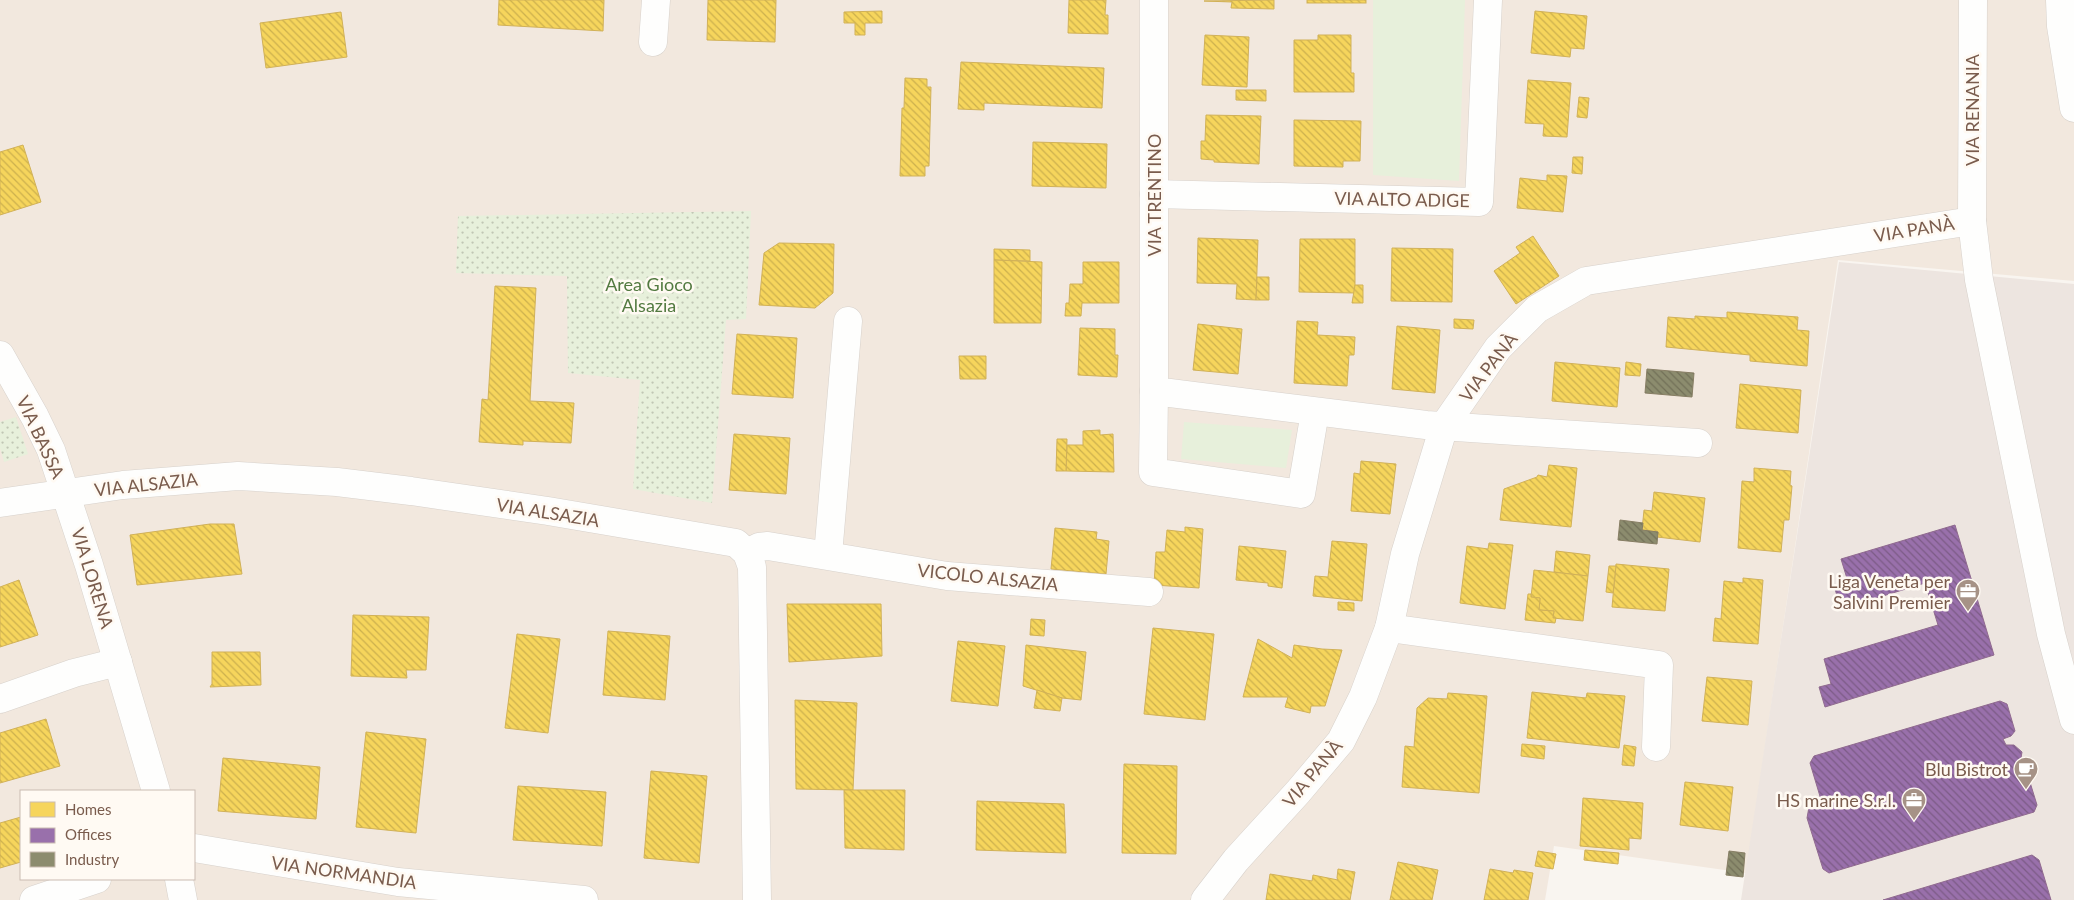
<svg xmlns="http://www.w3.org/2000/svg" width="2074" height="900" font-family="Lato,sans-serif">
	<defs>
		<pattern id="park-dots" width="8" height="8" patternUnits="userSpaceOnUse" patternTransform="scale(1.25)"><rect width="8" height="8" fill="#e7f0db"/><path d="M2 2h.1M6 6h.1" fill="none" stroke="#c0c6b4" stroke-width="1.8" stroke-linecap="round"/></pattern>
		<pattern id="homes-back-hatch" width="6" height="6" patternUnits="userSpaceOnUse" patternTransform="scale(1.25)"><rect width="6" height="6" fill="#f6d55c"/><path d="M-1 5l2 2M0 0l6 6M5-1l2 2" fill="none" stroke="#ccb04e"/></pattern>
		<pattern id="offices-back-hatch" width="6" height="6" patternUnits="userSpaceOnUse" patternTransform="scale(1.25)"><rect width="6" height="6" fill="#9970ab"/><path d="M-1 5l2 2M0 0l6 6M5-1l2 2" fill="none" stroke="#7c5b86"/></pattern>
		<pattern id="industry-back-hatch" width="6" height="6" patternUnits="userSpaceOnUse" patternTransform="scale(1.25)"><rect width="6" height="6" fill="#8c8c6e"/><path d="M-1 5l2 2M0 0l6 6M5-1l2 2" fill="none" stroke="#727058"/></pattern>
	</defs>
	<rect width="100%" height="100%" fill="#f9f5f0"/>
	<path fill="#f2e8de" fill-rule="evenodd" d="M 0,0 L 2074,0 L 2074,281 L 1838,260 L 1746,873 L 1554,846 L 1545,900 L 0,900 ZM 21,791 L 194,791 L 194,879 L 21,879 Z"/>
	<path fill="#ede5e0" d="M 1839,262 L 2074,284 L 2074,900 L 1741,900 Z"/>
	<g fill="#e7f0db">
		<path d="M 1373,0 L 1465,0 L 1459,181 L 1373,175 Z"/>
		<path d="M 1184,422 L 1292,430 L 1286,468 L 1181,459 Z"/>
	</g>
	<g fill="url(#park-dots)">
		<path d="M 751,211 L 746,319 L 726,320 L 712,503 L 633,489 L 640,380 L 568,373 L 567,276 L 456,273 L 458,216 Z"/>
		<path d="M 16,417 L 28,454 L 4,462 L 0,448 L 0,422 Z"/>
	</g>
	<g fill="url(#homes-back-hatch)" stroke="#d1b158">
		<path d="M 499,0 L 604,0 L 603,31 L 498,25 Z"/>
		<path d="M 708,0 L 776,0 L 775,42 L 707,40 Z"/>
		<path d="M 1069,0 L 1106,0 L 1105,15 L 1108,15 L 1108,34 L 1068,33 Z"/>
		<path d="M 1274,0 L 1274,9 L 1231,8 L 1232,2 L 1204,1 Z"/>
		<rect x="1307" y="0" width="59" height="3"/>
		<path d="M 882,11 L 882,23 L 865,23 L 865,35 L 855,35 L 855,23 L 844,23 L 844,12 Z"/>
		<path d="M 1535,11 L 1587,16 L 1584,49 L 1571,48 L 1570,57 L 1531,53 Z"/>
		<path d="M 341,12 L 347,57 L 266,68 L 260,23 Z"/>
		<path d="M 1205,35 L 1249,37 L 1247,87 L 1202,85 Z"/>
		<path d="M 1318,35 L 1351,35 L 1351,73 L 1354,73 L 1354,92 L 1294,92 L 1294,40 L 1318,40 Z"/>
		<path d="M 961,62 L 1104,68 L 1102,108 L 984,103 L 984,110 L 958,109 Z"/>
		<path d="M 905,78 L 927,79 L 927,87 L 931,87 L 929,166 L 925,166 L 925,176 L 900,176 L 902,108 L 904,108 Z"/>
		<path d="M 1528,80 L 1571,83 L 1567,137 L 1543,136 L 1544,124 L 1525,123 Z"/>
		<path d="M 1236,90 L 1266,90 L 1266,101 L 1236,100 Z"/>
		<path d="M 1579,97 L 1589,98 L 1587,118 L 1577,117 Z"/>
		<path d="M 1206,115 L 1261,116 L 1259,164 L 1214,162 L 1214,160 L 1201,159 L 1201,141 L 1205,141 Z"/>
		<path d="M 1294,120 L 1361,121 L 1360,161 L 1343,161 L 1343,167 L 1294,166 Z"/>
		<path d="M 1033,142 L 1107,144 L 1106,188 L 1032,186 Z"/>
		<path d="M 23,145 L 41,202 L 0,215 L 0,152 Z"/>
		<path d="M 1573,157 L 1583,157 L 1582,174 L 1572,173 Z"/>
		<path d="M 1547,175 L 1567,176 L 1563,212 L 1517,208 L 1520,178 L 1547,181 Z"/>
		<path d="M 1533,236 L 1559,276 L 1516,304 L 1494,271 L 1520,253 L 1516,247 Z"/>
		<path d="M 1198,238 L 1258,240 L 1256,300 L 1236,299 L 1237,284 L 1197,283 Z"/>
		<path d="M 1300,239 L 1355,239 L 1355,293 L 1299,292 Z"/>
		<path d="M 779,243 L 834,244 L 833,293 L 815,308 L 759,305 L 764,253 Z"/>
		<path d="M 1392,248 L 1453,249 L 1452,302 L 1391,301 Z"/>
		<path d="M 994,249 L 1030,250 L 1030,261 L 994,260 Z"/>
		<path d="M 994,260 L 1042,262 L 1041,323 L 994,323 Z"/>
		<path d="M 1083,262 L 1119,262 L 1119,303 L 1082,303 L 1081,316 L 1065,316 L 1066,303 L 1069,303 L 1070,284 L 1083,284 Z"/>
		<path d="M 1257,277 L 1269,277 L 1269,300 L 1256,300 Z"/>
		<path d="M 1355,285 L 1363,285 L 1363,303 L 1352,303 Z"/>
		<path d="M 495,286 L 536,288 L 530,401 L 574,403 L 571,443 L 523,441 L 523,445 L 479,442 L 482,399 L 488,400 Z"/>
		<path d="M 1727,312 L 1798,317 L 1797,330 L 1809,331 L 1807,366 L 1750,361 L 1750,355 L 1666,347 L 1668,317 L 1695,319 L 1695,316 L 1727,318 Z"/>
		<path d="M 1454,319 L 1474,320 L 1473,329 L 1454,328 Z"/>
		<path d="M 1297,321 L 1318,322 L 1317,335 L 1355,337 L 1354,355 L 1349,355 L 1347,386 L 1294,383 Z"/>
		<path d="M 1198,324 L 1242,329 L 1238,374 L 1193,370 Z"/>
		<path d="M 1397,326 L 1440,330 L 1435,393 L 1392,389 Z"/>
		<path d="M 1080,328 L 1115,329 L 1115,355 L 1118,355 L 1117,377 L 1078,375 Z"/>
		<path d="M 737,334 L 797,338 L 793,398 L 732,394 Z"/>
		<path d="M 959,356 L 986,356 L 986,379 L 960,379 Z"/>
		<path d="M 1555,362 L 1620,368 L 1617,407 L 1552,401 Z"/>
		<path d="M 1626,362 L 1641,364 L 1640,376 L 1625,375 Z"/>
		<path d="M 1740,384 L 1801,390 L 1798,433 L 1736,428 Z"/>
		<path d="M 1100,430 L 1100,435 L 1113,434 L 1114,472 L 1066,471 L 1067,445 L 1083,445 L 1083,431 Z"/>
		<path d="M 734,434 L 790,438 L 786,494 L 729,490 Z"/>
		<path d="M 1057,439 L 1067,439 L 1066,471 L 1056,471 Z"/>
		<path d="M 1361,461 L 1396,464 L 1390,514 L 1351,511 L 1354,473 L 1360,474 Z"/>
		<path d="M 1549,465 L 1577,468 L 1571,527 L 1500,520 L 1504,489 L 1537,477 L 1538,475 L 1547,477 Z"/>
		<path d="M 1754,468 L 1791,471 L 1790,485 L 1792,486 L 1789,520 L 1784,520 L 1781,552 L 1738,548 L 1742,481 L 1754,482 Z"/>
		<path d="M 1654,492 L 1705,498 L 1700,542 L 1657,537 L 1658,532 L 1642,530 L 1644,510 L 1652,511 Z"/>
		<path d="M 210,524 L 234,524 L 242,574 L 137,585 L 130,535 Z"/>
		<path d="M 1185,527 L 1203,529 L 1199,588 L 1154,585 L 1156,552 L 1165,552 L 1167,530 L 1185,532 Z"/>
		<path d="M 1055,528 L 1097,532 L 1096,539 L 1109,541 L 1106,574 L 1051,569 Z"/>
		<path d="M 1332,541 L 1367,544 L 1362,601 L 1313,596 L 1315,576 L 1328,577 Z"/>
		<path d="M 1489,543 L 1513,545 L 1505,609 L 1460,603 L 1467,546 L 1488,549 Z"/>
		<path d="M 1239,546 L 1286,551 L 1282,588 L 1268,586 L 1268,583 L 1236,580 Z"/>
		<path d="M 1556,551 L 1590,555 L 1588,576 L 1554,572 Z"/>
		<path d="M 1616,564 L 1669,569 L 1665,611 L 1612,607 Z"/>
		<path d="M 1609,566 L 1616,566 L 1613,593 L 1606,592 Z"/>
		<path d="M 1534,570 L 1588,576 L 1583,621 L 1553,618 L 1554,611 L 1539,610 L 1540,598 L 1531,597 Z"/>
		<path d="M 1743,578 L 1763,580 L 1758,644 L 1713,641 L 1715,618 L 1721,619 L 1724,581 L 1743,583 Z"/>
		<path d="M 19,580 L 38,635 L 0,647 L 0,587 Z"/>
		<path d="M 1528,594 L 1531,594 L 1531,597 L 1540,598 L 1539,610 L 1554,611 L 1553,618 L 1556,618 L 1555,623 L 1525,620 Z"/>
		<path d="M 1338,602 L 1354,603 L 1354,611 L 1338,610 Z"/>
		<path d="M 787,604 L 881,604 L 882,656 L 789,662 Z"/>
		<path d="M 353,615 L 429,617 L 426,670 L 406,670 L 407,678 L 351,676 Z"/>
		<path d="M 1031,619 L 1045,620 L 1044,636 L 1030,635 Z"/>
		<path d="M 1153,628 L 1214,634 L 1205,720 L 1144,714 Z"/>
		<path d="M 608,631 L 670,636 L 665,700 L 603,695 Z"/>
		<path d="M 517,634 L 560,639 L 548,733 L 505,728 Z"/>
		<path d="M 1258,639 L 1292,658 L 1294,645 L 1322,649 L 1342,650 L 1325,706 L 1311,706 L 1310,713 L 1285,707 L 1288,697 L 1243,697 Z"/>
		<path d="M 958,641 L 1005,646 L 998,706 L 951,701 Z"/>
		<path d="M 1026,645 L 1086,652 L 1081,700 L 1062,698 L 1023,686 Z"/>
		<path d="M 212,652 L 260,652 L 261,685 L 210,687 L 212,684 Z"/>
		<path d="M 1707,677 L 1752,681 L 1748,725 L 1702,721 Z"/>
		<path d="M 1037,690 L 1062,698 L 1060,711 L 1034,708 Z"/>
		<path d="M 1532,692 L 1586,698 L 1587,693 L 1625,696 L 1619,748 L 1527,738 Z"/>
		<path d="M 1448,693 L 1487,696 L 1479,793 L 1402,787 L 1405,746 L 1414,747 L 1417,708 L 1428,698 L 1447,699 Z"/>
		<path d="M 795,700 L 857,703 L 853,790 L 796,789 Z"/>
		<path d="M 46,719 L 60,766 L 0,783 L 0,733 Z"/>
		<path d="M 366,732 L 426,739 L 416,833 L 356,827 Z"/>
		<path d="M 1522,744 L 1545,746 L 1544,759 L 1521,756 Z"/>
		<path d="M 1624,745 L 1636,747 L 1634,766 L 1622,765 Z"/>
		<path d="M 223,758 L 320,767 L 316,819 L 218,811 Z"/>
		<path d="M 1124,764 L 1177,766 L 1176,854 L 1122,853 Z"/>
		<path d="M 651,771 L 707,776 L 699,863 L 644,858 Z"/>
		<path d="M 1685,782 L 1733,787 L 1728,831 L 1680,825 Z"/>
		<path d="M 518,786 L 606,792 L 602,846 L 513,840 Z"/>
		<path d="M 844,790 L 905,790 L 904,850 L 845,848 Z"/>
		<path d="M 1583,798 L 1643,803 L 1641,839 L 1629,838 L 1629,850 L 1580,846 Z"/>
		<path d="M 977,801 L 1064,804 L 1066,853 L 976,850 Z"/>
		<path d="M 21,817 L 21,862 L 0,868 L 0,823 Z"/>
		<path d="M 1585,850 L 1619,853 L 1618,864 L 1584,860 Z"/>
		<path d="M 1538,851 L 1556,854 L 1553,869 L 1535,866 Z"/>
		<path d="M 1398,862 L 1438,870 L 1432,900 L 1390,900 Z"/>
		<path d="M 1338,869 L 1355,872 L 1350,900 L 1266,900 L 1270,874 L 1312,881 L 1313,875 L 1338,880 L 1337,878 Z"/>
		<path d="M 1490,869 L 1513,873 L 1514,870 L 1533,873 L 1528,900 L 1484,900 Z"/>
	</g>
	<g fill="url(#offices-back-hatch)" stroke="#906a8f">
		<path d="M 1955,525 L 1994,655 L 1825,707 L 1819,687 L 1831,684 L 1824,659 L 1938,625 L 1925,583 L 1841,609 L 1835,589 L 1849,585 L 1841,559 Z"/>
		<path d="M 2000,701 L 2007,704 L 2015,731 L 2011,736 L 2003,739 L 2006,745 L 2014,745 L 2022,752 L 2020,764 L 2014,768 L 2017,776 L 2022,775 L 2029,779 L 2037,805 L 2034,812 L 1829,873 L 1823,869 L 1807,818 L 1809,807 L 1822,803 L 1810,763 L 1814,756 Z"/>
		<path d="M 2032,855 L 2039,860 L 2051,900 L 1883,900 Z"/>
	</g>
	<g fill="url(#industry-back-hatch)" stroke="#877e64">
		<path d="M 1647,369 L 1694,373 L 1692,397 L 1645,393 Z"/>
		<path d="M 1620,520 L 1643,523 L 1642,530 L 1658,532 L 1657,544 L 1618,540 Z"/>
		<path d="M 1729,851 L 1745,853 L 1743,877 L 1726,875 Z"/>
	</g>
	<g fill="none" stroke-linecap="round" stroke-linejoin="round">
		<defs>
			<g id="minor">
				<path d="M 1154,0 L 1154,391 L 1426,425 L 1698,443"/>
				<path d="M 1973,0 L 1972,221 L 1979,280 L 2051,634 L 2074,720"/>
				<path d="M 2060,0 L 2061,26 L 2074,108"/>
				<path d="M 653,42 L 656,0"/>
				<path d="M 1154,194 L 1479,202 L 1488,0"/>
				<path d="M 0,355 L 35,417 L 51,450 L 89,565 L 156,791"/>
				<path d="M 1154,391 L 1153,472 L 1301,494 L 1315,412"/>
				<path d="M 0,503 L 123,485 L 238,476 L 337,482 L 411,491 L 548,511 L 736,543 L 747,553 L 752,567 L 757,900"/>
				<path d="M 747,553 L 759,547 L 768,546 L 947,576 L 1149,592"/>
				<path d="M 828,555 L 848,321"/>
				<path d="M 1389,628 L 1659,665 L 1656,747"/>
				<path d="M 0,699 L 74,673 L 118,662"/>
				<path d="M 194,848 L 398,882 L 584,900"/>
				<path d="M 179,879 L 183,900"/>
				<path d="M 34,900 L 97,879"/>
				<path d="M 1205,900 L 1236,860 L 1298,792 L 1341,741 L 1363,697 L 1389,628 L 1405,554 L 1444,426 L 1498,348 L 1537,309 L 1586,281 L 1972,221"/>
			</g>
		</defs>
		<use href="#minor" stroke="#d7d1cb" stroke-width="29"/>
		<use href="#minor" stroke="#fefefd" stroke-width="28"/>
	</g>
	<defs>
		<symbol id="office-pin" viewBox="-11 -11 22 30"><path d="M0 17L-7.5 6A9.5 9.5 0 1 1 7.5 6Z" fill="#a69286" stroke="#fffaf3"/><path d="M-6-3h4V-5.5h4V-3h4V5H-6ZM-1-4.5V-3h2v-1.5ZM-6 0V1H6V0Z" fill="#fff"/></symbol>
		<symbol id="cafe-pin" viewBox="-11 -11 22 30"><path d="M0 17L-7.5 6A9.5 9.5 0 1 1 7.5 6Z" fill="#a69286" stroke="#fffaf3"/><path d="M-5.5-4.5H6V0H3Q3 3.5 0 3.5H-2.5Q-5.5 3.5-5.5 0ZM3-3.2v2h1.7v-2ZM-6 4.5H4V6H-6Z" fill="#fff"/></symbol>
	</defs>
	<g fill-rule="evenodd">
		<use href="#office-pin" x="1954" y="577" width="28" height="38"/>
		<use href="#cafe-pin" x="2012" y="755" width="28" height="38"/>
		<use href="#office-pin" x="1900" y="786" width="28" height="38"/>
	</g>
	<g text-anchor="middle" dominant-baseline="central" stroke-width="5" stroke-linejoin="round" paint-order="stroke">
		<g font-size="18" fill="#7a5c4d" stroke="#fffaf3">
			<text transform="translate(1972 110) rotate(-90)">VIA RENANIA</text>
			<text transform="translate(1154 195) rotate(-90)">VIA TRENTINO</text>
			<text transform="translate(1402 199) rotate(1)">VIA ALTO ADIGE</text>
			<text transform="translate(1914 229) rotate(-9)">VIA PANÀ</text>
			<text transform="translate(1488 367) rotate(-52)">VIA PANÀ</text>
			<text transform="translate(41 437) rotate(65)">VIA BASSA</text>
			<text transform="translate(146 484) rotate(-6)">VIA ALSAZIA</text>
			<text transform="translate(548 512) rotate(9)">VIA ALSAZIA</text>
			<text transform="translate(988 577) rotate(6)">VICOLO ALSAZIA</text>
			<text transform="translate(93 578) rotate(73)">VIA LORENA</text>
			<text transform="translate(1312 773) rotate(-50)">VIA PANÀ</text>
			<text transform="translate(344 872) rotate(8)">VIA NORMANDIA</text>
		</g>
		<g font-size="18" fill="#537a41" stroke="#fffaf3">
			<text x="649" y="284">Area Gioco<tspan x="649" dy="21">Alsazia</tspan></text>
		</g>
		<g font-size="18" fill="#7a5c4d" stroke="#fffaf3" text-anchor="end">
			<text x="1950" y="581">Liga Veneta per<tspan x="1950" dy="21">Salvini Premier</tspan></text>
			<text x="2008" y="769">Blu Bistrot</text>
			<text x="1896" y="800">HS marine S.r.l.</text>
		</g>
	</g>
	<rect x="20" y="790" width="175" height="90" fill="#fffaf3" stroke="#cabbb1"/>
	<rect x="30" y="802" width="25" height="15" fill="#f6d55c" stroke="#cabbb1"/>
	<text x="65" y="815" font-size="15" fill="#7a5c4d">Homes</text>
	<rect x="30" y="828" width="25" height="15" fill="#9970ab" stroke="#cabbb1"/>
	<text x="65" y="840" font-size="15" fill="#7a5c4d">Offices</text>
	<rect x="30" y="852" width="25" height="15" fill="#8c8c6e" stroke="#cabbb1"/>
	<text x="65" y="865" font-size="15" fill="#7a5c4d">Industry</text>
</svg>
